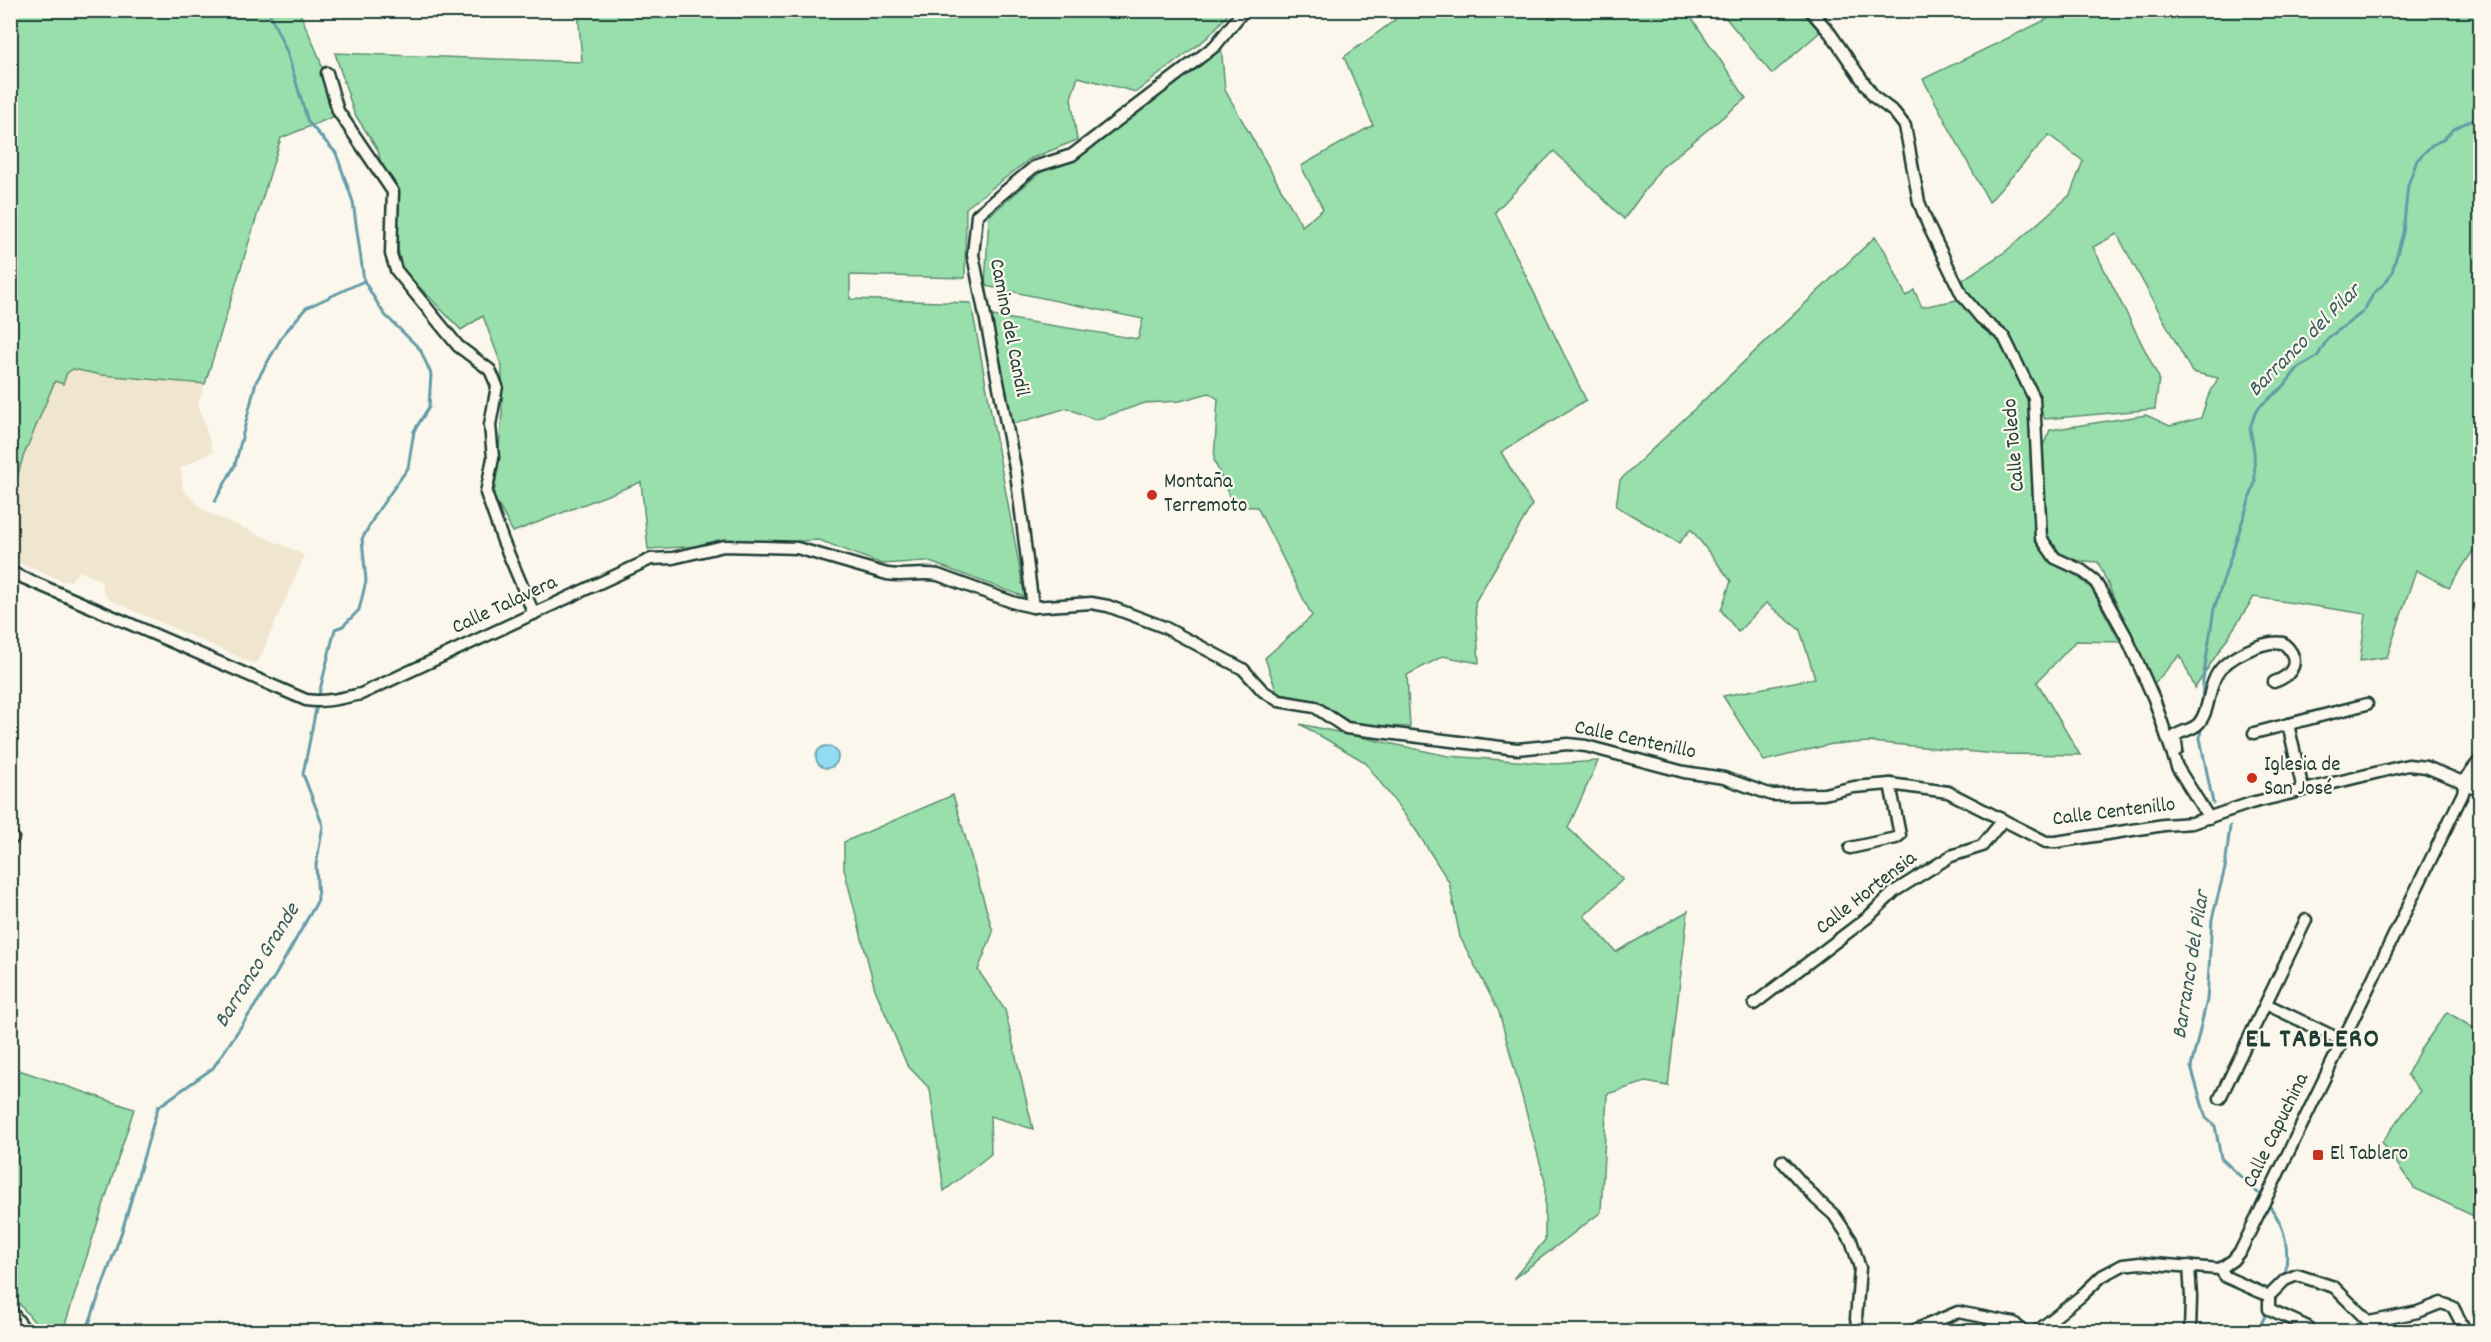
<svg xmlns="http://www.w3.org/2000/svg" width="2491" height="1342" font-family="Dekko,sans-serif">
	<rect width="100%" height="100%" fill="#fbf7ec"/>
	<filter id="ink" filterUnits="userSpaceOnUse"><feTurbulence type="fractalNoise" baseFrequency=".0167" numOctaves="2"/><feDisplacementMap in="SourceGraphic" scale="12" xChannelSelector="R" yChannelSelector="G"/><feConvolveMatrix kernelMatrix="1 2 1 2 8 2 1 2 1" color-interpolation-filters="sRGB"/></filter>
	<g filter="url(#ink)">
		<path fill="#f0e6cf" d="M 74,369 L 101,375 L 205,384 L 198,404 L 213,451 L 181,468 L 183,490 L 206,512 L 301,553 L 304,557 L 258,662 L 252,663 L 110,600 L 104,593 L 101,581 L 80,571 L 70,581 L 62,581 L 11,559 L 11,498 L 23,457 L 55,380 Z"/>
		<g fill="#99dfac" stroke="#5c8e70" stroke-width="1.5" fill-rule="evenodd">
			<path d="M 578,10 L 1231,11 L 1208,37 L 1136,92 L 1078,77 L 1071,98 L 1077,140 L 1030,159 L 966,208 L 965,278 L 850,275 L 850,299 L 971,303 L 1025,597 L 927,561 L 882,564 L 819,540 L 648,549 L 641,482 L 513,532 L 494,497 L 502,417 L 502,367 L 483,316 L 461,330 L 402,269 L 378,150 L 354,113 L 335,53 L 582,62 Z"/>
			<path d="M 11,11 L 299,11 L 319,57 L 335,116 L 281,138 L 205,384 L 101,375 L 73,369 L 67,373 L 63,384 L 55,381 L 23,457 L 11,498 Z"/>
			<path d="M 1389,11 L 1687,11 L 1746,98 L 1661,168 L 1624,219 L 1554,151 L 1495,212 L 1586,400 L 1501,452 L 1532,505 L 1475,602 L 1479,663 L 1443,656 L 1407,675 L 1410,727 L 1355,725 L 1319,703 L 1277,693 L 1265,658 L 1312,616 L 1257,507 L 1234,506 L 1214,460 L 1218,399 L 1209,393 L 1180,401 L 1145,403 L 1095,420 L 1067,408 L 1010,425 L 992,316 L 1138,339 L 1143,319 L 985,286 L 989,216 L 1036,176 L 1221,44 L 1225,90 L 1302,226 L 1323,209 L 1301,166 L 1373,125 L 1344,57 L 1395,20 Z"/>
			<path d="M 1720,11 L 1829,11 L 1821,31 L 1772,74 Z"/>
			<path d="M 2064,11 L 2480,11 L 2480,408 L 2474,418 L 2480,421 L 2480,540 L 2449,588 L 2416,570 L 2387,657 L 2360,661 L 2366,614 L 2254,597 L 2195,688 L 2180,655 L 2153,685 L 2098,562 L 2056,559 L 2092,589 L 2120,642 L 2076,641 L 2037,682 L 2080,755 L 1995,754 L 1872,742 L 1832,744 L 1764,761 L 1723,696 L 1815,678 L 1800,630 L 1766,603 L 1738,632 L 1721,610 L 1731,581 L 1691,529 L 1679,543 L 1616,506 L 1620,480 L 1875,237 L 1885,251 L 1906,296 L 1914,290 L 1922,307 L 1957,300 L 1964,283 L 1962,280 L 2005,252 L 2070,195 L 2083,161 L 2049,135 L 1989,202 L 1923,79 ZM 2117,234 L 2192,372 L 2218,378 L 2207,399 L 2201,418 L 2170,426 L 2146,415 L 2050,430 L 2043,446 L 2046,536 L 2054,556 L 2041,538 L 2035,400 L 2045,419 L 2155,409 L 2159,378 L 2093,247 Z"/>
			<path d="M 1300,724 L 1448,756 L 1555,764 L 1598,761 L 1568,828 L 1623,879 L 1584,916 L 1616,952 L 1688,911 L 1668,1086 L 1646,1082 L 1607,1094 L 1601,1212 L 1513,1279 L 1545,1240 L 1545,1181 L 1499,1012 L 1460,937 L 1449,882 L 1414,827 L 1365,762 Z"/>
			<path d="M 953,795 L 993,932 L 978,970 L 1005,1010 L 1033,1129 L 990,1116 L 991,1154 L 944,1191 L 930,1089 L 907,1065 L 875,989 L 844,869 L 844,842 Z"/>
			<path d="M 2447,1012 L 2480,1032 L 2480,1219 L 2414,1188 L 2382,1142 L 2420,1091 L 2407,1075 L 2420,1050 Z"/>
			<path d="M 10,1067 L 134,1109 L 63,1331 L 42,1331 L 11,1294 Z"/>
		</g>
		<circle fill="#91dbf3" stroke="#639ca7" stroke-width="1.5" cx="827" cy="757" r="11"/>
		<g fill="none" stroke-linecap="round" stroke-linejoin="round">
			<g stroke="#639ca7" stroke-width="3">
				<path d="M 268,10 L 287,52 L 308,122 L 336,153 L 353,202 L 364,281 L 384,314 L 420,349 L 431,374 L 429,407 L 414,431 L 408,468 L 377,512 L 362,539 L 366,581 L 359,610 L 343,626 L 335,629 L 318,698"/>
				<path d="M 215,501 L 235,465 L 256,382 L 283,335 L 306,308 L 364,281"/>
				<path d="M 2202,708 L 2203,679 L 2214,609 L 2255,482 L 2254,451 L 2250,428 L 2255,413 L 2259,407 L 2283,387 L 2298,368 L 2317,357 L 2328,338 L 2363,312 L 2374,293 L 2386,282 L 2392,272 L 2403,233 L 2408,185 L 2417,160 L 2432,145 L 2442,140 L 2454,129 L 2473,119 L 2480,111"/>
				<path d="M 2201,727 L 2200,738 L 2213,803"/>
				<path d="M 2230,826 L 2225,868 L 2212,919 L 2207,1000 L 2191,1067 L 2206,1118 L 2215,1126 L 2221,1158 L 2258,1193"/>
				<path d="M 2270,1207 C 2287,1228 2289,1251 2285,1277"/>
				<path d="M 86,1332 L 122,1231 L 158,1107 L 213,1068 L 275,976 L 318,900 L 316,865 L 323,826 L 303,774 L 317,704"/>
				<path d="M 2257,1332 L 2267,1312"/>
			</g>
			<defs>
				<g id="minor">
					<path d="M 1810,10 L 1830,33 L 1874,97 L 1894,112 L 1905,126 L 1919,202 L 1928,225 L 1962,295 L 1981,318 L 2004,337 L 2034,398 L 2041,538 L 2055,558 L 2081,570 L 2094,580 L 2105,598 L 2126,636 L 2154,699 L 2177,767 L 2209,818"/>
					<path d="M 327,73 L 338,111 L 393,192 L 391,254 L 396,270 L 458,346 L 490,370 L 497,386 L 490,425 L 493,458 L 486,493 L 503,541 L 534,614"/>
					<path d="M 10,572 L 306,700 C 325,703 342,698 361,694 L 651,559 L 673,558 L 724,546 L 797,548 L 887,574 C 904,577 921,572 938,575 L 1015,603 L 1033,607 L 1091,603 L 1108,606 L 1164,627 L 1243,669 L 1263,691 L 1279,701 L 1315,707 L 1346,728 L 1517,749 L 1568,744 L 1586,746 L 1684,772 L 1724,778 L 1772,795 L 1824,794 L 1854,787 L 1890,784 L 1948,792 L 2046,842 L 2056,842 L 2164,825 L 2192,823 L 2251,803 L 2408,765 L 2426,767 L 2465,783 L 2463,793 L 2241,1250 L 2233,1260 L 2220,1269 L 2140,1263 L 2123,1265 L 2102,1276 L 2080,1297 L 2036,1332"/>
					<path d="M 1033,607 L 1016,473 L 973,255 L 977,215 L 1034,167 L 1072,155 L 1215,46 L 1244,10"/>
					<path d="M 2288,724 L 2303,790"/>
					<path d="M 2254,733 L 2367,704"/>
					<path d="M 2177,750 L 2175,736 C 2182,730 2192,731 2199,723 C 2210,710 2208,688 2217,674 C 2227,657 2264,640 2283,643 C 2302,659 2294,675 2274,682"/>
					<path d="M 10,834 L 13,838"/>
					<path d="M 1850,848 L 1896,838 L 1900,835 L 1890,784"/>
					<path d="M 1754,1004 L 1868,917 L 1895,891 L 1951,856 L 1982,846 L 2003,820"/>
					<path d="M 2266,1004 L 2343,1041"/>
					<path d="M 2220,1098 L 2306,920"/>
					<path d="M 1782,1161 L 1816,1199 L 1834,1215 L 1851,1240 L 1860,1268 L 1856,1319 L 1860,1332"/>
					<path d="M 2189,1266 L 2191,1297 L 2190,1332"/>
					<path d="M 2220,1269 L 2226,1277 L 2269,1296 L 2269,1309 L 2308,1327"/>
					<path d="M 2269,1296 L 2285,1280 L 2297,1275 L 2334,1287 L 2369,1322 L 2418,1312 L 2441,1303 L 2453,1307 L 2466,1332"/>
					<path d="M 10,1310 L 27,1332"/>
					<path d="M 1910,1332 L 1958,1312 L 2014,1323 L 2024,1332"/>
				</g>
				<path id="tertiary" d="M 2465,783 L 2480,787"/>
				<path id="secondary" d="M 2465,783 L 2480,764"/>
			</defs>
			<use href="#minor" stroke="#1f3d34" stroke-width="15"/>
			<use href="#tertiary" stroke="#1f3d34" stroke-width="18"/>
			<use href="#secondary" stroke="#1f3d34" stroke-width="20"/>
			<use href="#minor" stroke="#fbf7ec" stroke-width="10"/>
			<use href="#tertiary" stroke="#fbf7ec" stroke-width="14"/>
			<use href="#secondary" stroke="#fbf7ec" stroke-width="15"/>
		</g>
	</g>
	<g fill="#c8321e" stroke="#fbf7ec" stroke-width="2">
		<circle cx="1152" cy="495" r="6"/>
		<circle cx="2252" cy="778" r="6"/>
		<rect x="2312" y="1149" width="12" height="12" rx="3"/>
	</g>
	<g text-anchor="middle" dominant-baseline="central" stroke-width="4.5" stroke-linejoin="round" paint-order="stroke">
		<g font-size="21" fill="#1f3d34" stroke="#fbf7ec">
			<text transform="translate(1008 328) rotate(79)">Camino del Candil</text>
			<text transform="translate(2015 445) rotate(-95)">Calle Toledo</text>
			<text transform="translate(505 606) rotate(-25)">Calle Talavera</text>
			<text transform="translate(1635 741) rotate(12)">Calle Centenillo</text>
			<text transform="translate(2114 813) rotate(-7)">Calle Centenillo</text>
			<text transform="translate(1867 894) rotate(-38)">Calle Hortensia</text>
			<text transform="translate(2277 1131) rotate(-64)">Calle Capuchina</text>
		</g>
		<g font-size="21" fill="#1f3d34" stroke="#fbf7ec" text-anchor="start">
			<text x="1164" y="483">Montaña<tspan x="1164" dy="24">Terremoto</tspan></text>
			<text x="2264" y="766">Iglesia de<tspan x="2264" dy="24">San José</tspan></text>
			<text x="2330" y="1155">El Tablero</text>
		</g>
		<g font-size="22" font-style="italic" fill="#365d5a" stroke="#fbf7ec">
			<text transform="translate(2305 341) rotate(-45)">Barranco del Pilar</text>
			<text transform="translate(2192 965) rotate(-81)">Barranco del Pilar</text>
			<text transform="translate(258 966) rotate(-58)">Barranco Grande</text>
		</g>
		<g font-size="27" font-weight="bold" letter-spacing="1.5" fill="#1f3d34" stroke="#fbf7ec">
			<text x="2313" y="1040">EL TABLERO</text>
		</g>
	</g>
	<rect width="2491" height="1342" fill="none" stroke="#fbf7ec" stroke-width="36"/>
	<rect x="18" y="18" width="2455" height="1306" fill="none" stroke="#1f3d34" stroke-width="2" filter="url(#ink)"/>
</svg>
